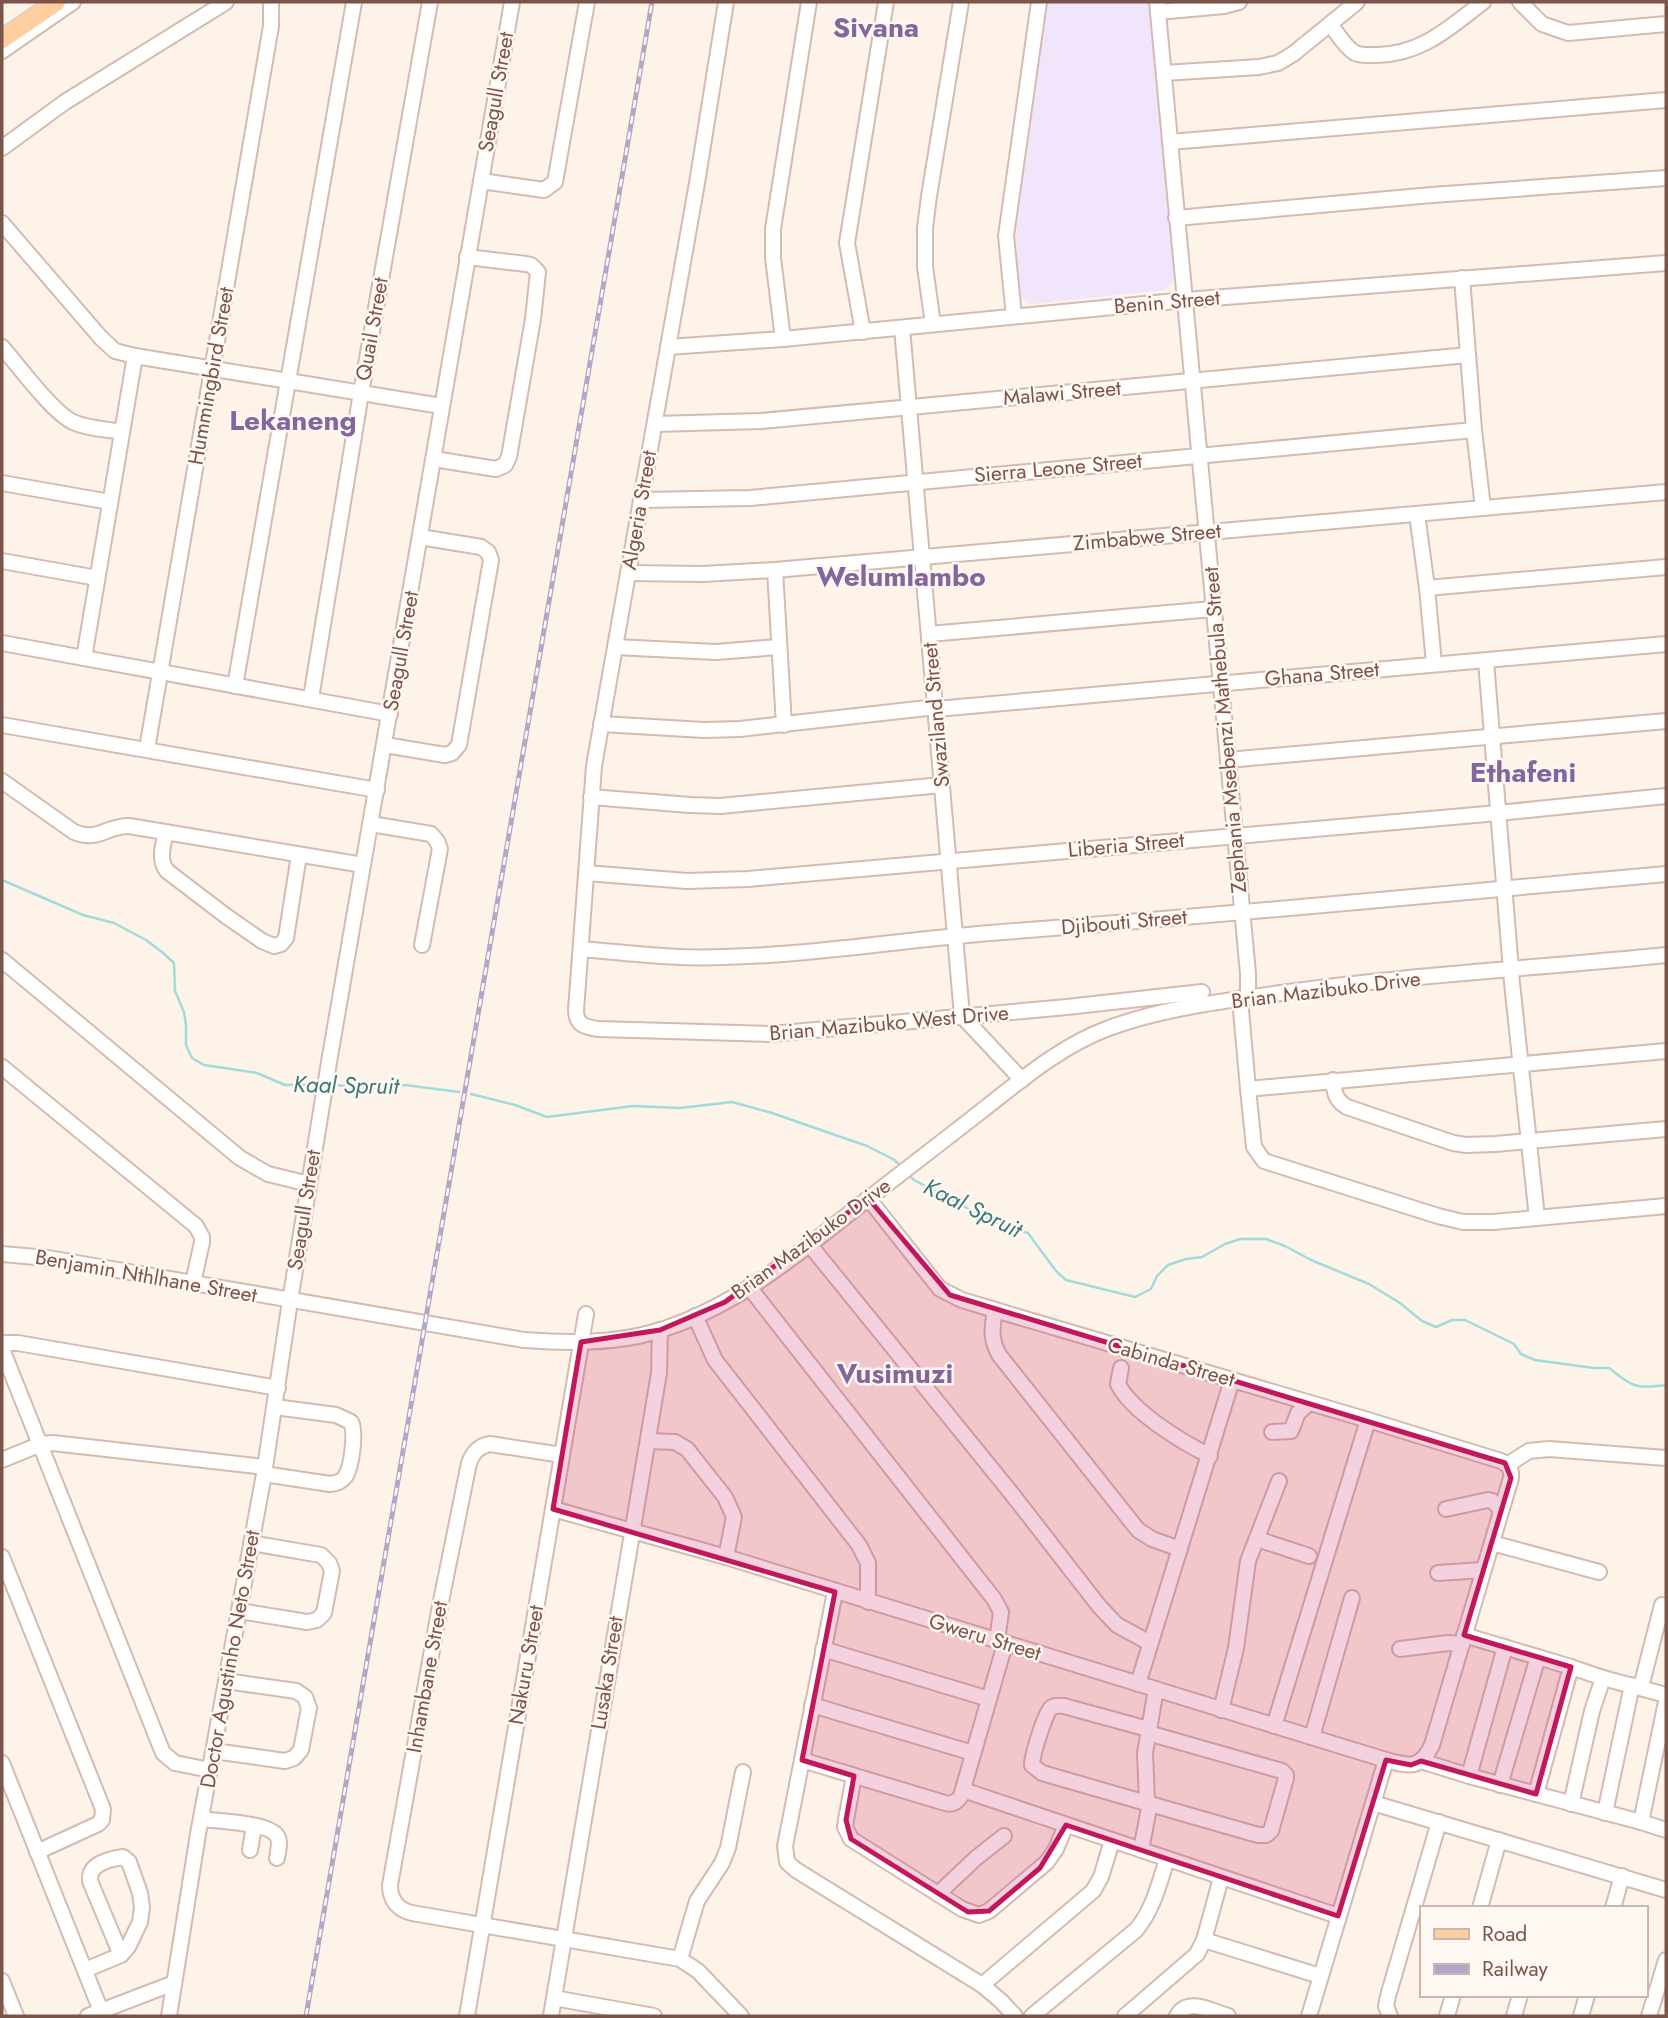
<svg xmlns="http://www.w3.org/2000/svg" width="1668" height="2018" font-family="Jost,sans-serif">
	<rect width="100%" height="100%" fill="#fef3e9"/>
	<path fill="#f0e5fb" d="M 1048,2 L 1151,2 L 1174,280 L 1166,290 L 1030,304 L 1022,297 L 1014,247 Z"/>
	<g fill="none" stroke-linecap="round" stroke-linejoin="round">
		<g stroke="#a1dbdc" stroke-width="2.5">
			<path d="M 2,880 L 83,915 L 114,923 L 146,940 L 162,952 L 174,963 L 175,991 L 184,1012 L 186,1025 L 186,1045 L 192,1058 L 204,1065 L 257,1073 L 285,1085 L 320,1084"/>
			<path d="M 330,1085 L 381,1088 L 405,1085 L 459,1092"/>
			<path d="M 471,1094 L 515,1105 L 547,1117 L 633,1106 L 680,1108 L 732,1102 L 772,1113 L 867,1146 L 893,1159 L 901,1166"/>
			<path d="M 908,1174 L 914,1180 L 984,1217 L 1006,1227 L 1028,1233 L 1056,1271 L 1066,1280 L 1135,1297 L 1151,1289 L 1157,1276 L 1168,1265 L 1186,1259 L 1202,1257 L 1225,1244 L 1240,1239 L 1266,1239 L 1285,1246 L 1311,1260 L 1369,1284 L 1400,1303 L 1422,1321 L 1436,1327 L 1452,1320 L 1465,1320 L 1514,1344 L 1521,1354 L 1535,1360 L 1594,1368 L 1609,1368 C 1633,1387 1635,1389 1666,1385"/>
		</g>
		<defs>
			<g id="minor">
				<path d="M 726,2 L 697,183 L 594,766 L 576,1010 C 576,1025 585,1027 598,1029 L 771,1034 L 1067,1007 L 1202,992"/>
				<path d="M 1157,2 L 1248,973 L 1248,998"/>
				<path d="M 1520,2 L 1542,24 L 1568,33 L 1666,24"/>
				<path d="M 1158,12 L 1224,6 L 1239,2"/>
				<path d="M 1330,24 C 1337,33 1345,47 1355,53 C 1362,56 1370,55 1377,55 C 1422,54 1449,28 1483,2"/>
				<path d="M 2,51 L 73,2"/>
				<path d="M 1164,73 L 1259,67 L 1278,63 L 1293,54 L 1357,2"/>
				<path d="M 1170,142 L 1666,100"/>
				<path d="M 2,148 L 65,102 L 226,2"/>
				<path d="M 481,181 L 544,190 L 555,182 L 587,2"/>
				<path d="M 1176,218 L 1432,195 L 1666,178"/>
				<path d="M 2,223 L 101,338 L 115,351 L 135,356 L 441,406"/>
				<path d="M 1462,278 L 1474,430 L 1483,508"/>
				<path d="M 1014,316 L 1006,236 L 1039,2"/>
				<path d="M 933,324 L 925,267 L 925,228 L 929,196 L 961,2"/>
				<path d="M 902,328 L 962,1016 L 1022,1080"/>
				<path d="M 863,332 L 847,243 L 886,2"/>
				<path d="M 783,339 L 773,258 L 773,229 L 809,2"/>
				<path d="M 2,347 C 18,365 53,413 73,422 C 88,429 106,429 122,432"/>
				<path d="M 668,347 L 783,339 L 1186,300 L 1666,263"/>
				<path d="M 655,424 L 761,421 L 1468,355"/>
				<path d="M 434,459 L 496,469 L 505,465 L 509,457 L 533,319 L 538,272 L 531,265 L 526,264 L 467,257"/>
				<path d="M 2,483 L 110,502"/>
				<path d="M 642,500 L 750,498 L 1474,430"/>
				<path d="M 1417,514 L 1427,588 L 1434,664"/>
				<path d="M 2,561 L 97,578"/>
				<path d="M 775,570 L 784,725"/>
				<path d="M 628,573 L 703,574 L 775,570 L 1666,492"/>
				<path d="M 1427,588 L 1666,567"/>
				<path d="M 929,634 L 1213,609"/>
				<path d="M 2,643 L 390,714"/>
				<path d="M 615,647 L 716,652 L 778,647"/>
				<path d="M 84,658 L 135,356"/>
				<path d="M 1486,661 L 1512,983 L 1537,1218"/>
				<path d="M 235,686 L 354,2"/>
				<path d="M 311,698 L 361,393 L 430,2"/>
				<path d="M 936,709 L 1666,644"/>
				<path d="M 601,724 L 704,730 L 740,729 L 936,707"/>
				<path d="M 2,725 L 377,790"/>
				<path d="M 385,745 L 445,755 L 452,753 L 459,745 L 491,560 L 488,552 L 481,547 L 420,537"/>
				<path d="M 147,749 L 271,26 L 271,2"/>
				<path d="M 1228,760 L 1666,721"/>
				<path d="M 2,781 L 74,832 C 99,842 105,826 129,826 L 363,865"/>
				<path d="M 591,797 L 690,805 L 720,806 L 942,785"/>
				<path d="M 371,824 L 431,834 L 437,841 L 440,849 L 422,945"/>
				<path d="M 166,832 C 163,846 158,859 167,871 L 226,916 L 262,941 L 274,946 L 281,944 L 286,938 L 299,855"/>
				<path d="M 586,873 L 687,881 L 748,879 L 1498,813 L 1666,796"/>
				<path d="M 581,949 C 628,953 676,959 723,957 C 813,955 901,940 990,933 C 1216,916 1441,894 1666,874"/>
				<path d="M 2,960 L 240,1158 L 268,1174 L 309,1184"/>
				<path d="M 1240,999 L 1248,1089 L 1666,1051"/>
				<path d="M 2,1067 L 196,1226 L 202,1237 L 202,1242 L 193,1283"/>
				<path d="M 1333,1080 C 1334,1092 1336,1101 1347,1107 L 1453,1143 L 1466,1145 L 1495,1144 L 1666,1129"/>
				<path d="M 1248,1089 L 1254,1147 L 1264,1161 L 1438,1216 L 1463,1222 L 1493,1222 L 1666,1206"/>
				<path d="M 809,1244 L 1012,1494 L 1099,1606 L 1117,1625 L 1150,1643"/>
				<path d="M 2,1254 L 48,1258 L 524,1340 C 566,1343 613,1344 654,1332 C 731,1310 794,1257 855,1209 C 896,1177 938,1145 979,1113 C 1020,1081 1060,1046 1109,1028 C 1163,1008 1224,1001 1281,993 C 1408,975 1538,968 1666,955"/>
				<path d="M 749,1287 L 994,1599 L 1001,1612 L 997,1641"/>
				<path d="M 995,1310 C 992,1327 990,1341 1000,1356 L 1138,1530 L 1152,1539 L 1180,1549"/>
				<path d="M 695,1316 L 715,1360 L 859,1545 L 868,1563 L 868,1602"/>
				<path d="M 2,1343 L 18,1343 L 278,1388"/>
				<path d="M 2,1349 L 163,1753 L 175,1763 L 210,1770"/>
				<path d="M 1121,1368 L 1118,1384 C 1132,1412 1182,1442 1210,1456"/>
				<path d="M 1272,1432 L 1291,1431 L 1298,1413 L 1309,1403"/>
				<path d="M 648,1441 L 675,1442 L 687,1449 L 725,1497 L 734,1517 L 726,1557"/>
				<path d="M 562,1455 L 490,1444 C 478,1446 473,1453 469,1463 L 439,1611 L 390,1885 C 390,1900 398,1910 412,1913 L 680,1959 L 698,1971 L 741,2016"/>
				<path d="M 2,1460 L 41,1444 L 53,1443 L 265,1467"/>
				<path d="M 1507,1465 L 1529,1451 L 1549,1449 L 1666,1458"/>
				<path d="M 264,1474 L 330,1484 C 337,1483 341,1482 345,1477 C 352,1467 356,1432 351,1422 L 336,1415 L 275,1407"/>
				<path d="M 553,1509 L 726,1557 L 1386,1760 C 1409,1766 1420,1770 1432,1745 L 1511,1478 C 1512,1470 1509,1465 1501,1461 L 1368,1420 L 995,1310 L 962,1300 L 940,1289 L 868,1198"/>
				<path d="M 1446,1509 L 1488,1500 L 1492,1501 L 1501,1509"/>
				<path d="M 1257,1539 L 1309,1556"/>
				<path d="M 1492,1543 L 1599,1572"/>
				<path d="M 2,1557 L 103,1809 L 102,1820 L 98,1824 L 37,1852"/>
				<path d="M 1438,1573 L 1483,1570"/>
				<path d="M 835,1592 L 785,1846 L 787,1862 L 796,1870 L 982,1985 L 1001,2001 L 1015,2016"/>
				<path d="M 240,1611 L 307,1622 L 317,1620 L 324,1613 L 332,1571 L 329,1563 L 321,1555 L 251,1543"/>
				<path d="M 1464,1635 L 1571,1667 L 1603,1678 L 1666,1695"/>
				<path d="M 823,1649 L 989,1699"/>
				<path d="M 1400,1649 L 1448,1643 L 1462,1644"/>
				<path d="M 1138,1684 L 1232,1380"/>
				<path d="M 1641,1687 L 1662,1605"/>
				<path d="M 812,1705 L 973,1753"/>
				<path d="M 1221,1710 L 1236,1648 L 1248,1561 L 1279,1481"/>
				<path d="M 1274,1726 L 1368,1420"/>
				<path d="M 1148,1733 L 1282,1771 L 1286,1775 L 1286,1778 L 1271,1831 L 1266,1835 L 1258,1835 L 1042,1773 L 1032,1765 C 1032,1756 1045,1712 1052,1707 C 1056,1705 1059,1706 1064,1706 L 1148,1729"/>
				<path d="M 1312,1737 L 1352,1598"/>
				<path d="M 214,1751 L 285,1761 L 294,1758 L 301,1750 L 309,1708 L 305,1697 L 296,1691 L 226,1681"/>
				<path d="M 802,1760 L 945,1803 C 952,1805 957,1802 961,1796 L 1005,1644"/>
				<path d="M 1421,1761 L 1469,1776 L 1641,1822 L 1666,1830"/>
				<path d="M 2,1763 L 101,2011"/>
				<path d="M 854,1776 L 846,1820 L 845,1827 L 851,1839 L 962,1909 L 979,1915 L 989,1911 L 1047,1862 L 1056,1849 L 1066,1825"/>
				<path d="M 1469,1776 L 1505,1647"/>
				<path d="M 1500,1785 L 1538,1657"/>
				<path d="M 963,1790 L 1338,1916"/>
				<path d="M 1536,1794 L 1571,1667"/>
				<path d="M 1147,1802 L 1145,1753 L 1156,1689"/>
				<path d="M 1373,1803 L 1666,1890"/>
				<path d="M 1571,1804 L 1592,1711 L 1603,1678"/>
				<path d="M 1605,1813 L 1632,1685"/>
				<path d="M 201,1819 C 217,1821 270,1823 277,1836 C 281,1842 278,1851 277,1858"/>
				<path d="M 1641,1822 L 1666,1702"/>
				<path d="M 250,1850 L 254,1826"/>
				<path d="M 1141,1850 L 1150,1803"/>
				<path d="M 938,1894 L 976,1858 L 1004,1836"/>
				<path d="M 1480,1908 L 1499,1840"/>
				<path d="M 1613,1908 L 1622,1876"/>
				<path d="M 1204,1940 L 1320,1976"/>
				<path d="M 680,1959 L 697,1901 L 722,1863 L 728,1848 L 743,1772"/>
				<path d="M 85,1970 L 121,1955 L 128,1947 L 140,1922 L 142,1907 L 140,1893 L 129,1862 L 123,1857 C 109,1859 88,1864 90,1881 L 121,1955"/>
				<path d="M 2,1981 L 16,2016"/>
				<path d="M 982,1985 L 1093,1891 L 1101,1877 L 1112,1841"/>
				<path d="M 554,1998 L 654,2016"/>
				<path d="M 88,2016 L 174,1983"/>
				<path d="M 169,2016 L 198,1834 L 264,1474 L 290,1301 L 329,1062 L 512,2"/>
				<path d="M 467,2016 L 586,1314"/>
				<path d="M 551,2016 L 659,1373 L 660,1330"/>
				<path d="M 1032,2016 L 1136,1930 C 1153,1910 1159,1884 1167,1859"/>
				<path d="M 1125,2016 L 1197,1954 L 1204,1940 L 1221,1878"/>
				<path d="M 1177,2016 C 1188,1997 1211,2011 1228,2016"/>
				<path d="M 1309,2016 L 1386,1760"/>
				<path d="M 1390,2016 L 1386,2006 L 1388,1996 L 1439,1822"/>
				<path d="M 1447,2016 L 1453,1995"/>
				<path d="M 1514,2016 L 1520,1995"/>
				<path d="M 1581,2016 L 1587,1995"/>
				<path d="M 1649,2016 L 1666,1960"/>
			</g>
			<path id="major" d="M 2,39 L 56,2"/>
		</defs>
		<use href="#minor" stroke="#d4bbb0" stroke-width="18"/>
		<use href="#major" stroke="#dacfcc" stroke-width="21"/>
		<use href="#minor" stroke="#fff" stroke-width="14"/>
		<use href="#major" stroke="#ffce9f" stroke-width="18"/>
		<defs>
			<path id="rail" d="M 306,2016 L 652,2"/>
		</defs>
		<use href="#rail" stroke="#b4a5ca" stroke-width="5"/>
		<use href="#rail" stroke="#fff7f1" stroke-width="2.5" stroke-dasharray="8" stroke-linecap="butt"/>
	</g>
	<path fill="#c2185b" fill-opacity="0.2" stroke="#c2185b" stroke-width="5" stroke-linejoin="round" d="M 868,1198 L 950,1295 L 1505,1463 L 1511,1478 L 1464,1635 L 1571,1667 L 1536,1794 L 1421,1761 L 1411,1765 L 1386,1760 L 1338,1916 L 1066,1825 L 1040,1868 L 989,1911 L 968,1912 L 851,1839 L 846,1820 L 854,1776 L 802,1760 L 835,1592 L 553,1509 L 581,1342 L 660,1330 L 725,1302 Z"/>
	<g text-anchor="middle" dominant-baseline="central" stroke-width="5" stroke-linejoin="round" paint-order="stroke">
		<g font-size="21" fill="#7b554a" stroke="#fff7f1">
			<text transform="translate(496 92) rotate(-80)">Seagull Street</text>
			<text transform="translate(1167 302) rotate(-5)">Benin Street</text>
			<text transform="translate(372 329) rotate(-80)">Quail Street</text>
			<text transform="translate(211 376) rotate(-80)">Hummingbird Street</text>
			<text transform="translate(1062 393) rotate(-5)">Malawi Street</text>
			<text transform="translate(1058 468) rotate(-5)">Sierra Leone Street</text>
			<text transform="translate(639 510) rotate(-80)">Algeria Street</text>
			<text transform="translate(1147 537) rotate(-5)">Zimbabwe Street</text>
			<text transform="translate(401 651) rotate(-80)">Seagull Street</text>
			<text transform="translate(1322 674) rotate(-5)">Ghana Street</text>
			<text transform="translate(936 715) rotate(-95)">Swaziland Street</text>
			<text transform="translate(1225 730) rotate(-95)">Zephania Msebenzi Mathebula Street</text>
			<text transform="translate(1126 845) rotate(-5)">Liberia Street</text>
			<text transform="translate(1124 922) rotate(-5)">Djibouti Street</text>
			<text transform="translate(1326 990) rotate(-7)">Brian Mazibuko Drive</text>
			<text transform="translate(889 1023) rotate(-5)">Brian Mazibuko West Drive</text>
			<text transform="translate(304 1210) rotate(-81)">Seagull Street</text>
			<text transform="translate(811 1239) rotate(-36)">Brian Mazibuko Drive</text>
			<text transform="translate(146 1276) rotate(10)">Benjamin Nthlhane Street</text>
			<text transform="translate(1171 1362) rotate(16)">Cabinda Street</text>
			<text transform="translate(985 1637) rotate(17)">Gweru Street</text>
			<text transform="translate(230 1659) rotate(-80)">Doctor Agustinho Neto Street</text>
			<text transform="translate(526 1665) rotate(-80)">Nakuru Street</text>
			<text transform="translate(607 1673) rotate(-81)">Lusaka Street</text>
			<text transform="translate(427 1677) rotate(-80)">Inhambane Street</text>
		</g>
		<g font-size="23" font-style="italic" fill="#397879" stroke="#fff7f1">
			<text transform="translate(346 1085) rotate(1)">Kaal Spruit</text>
			<text transform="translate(973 1208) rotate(26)">Kaal Spruit</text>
		</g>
		<g font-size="28" font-weight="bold" fill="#83669e" stroke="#fff7f1">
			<text x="876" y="27">Sivana</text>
			<text x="293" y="420">Lekaneng</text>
			<text x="901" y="576">Welumlambo</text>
			<text x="1523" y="772">Ethafeni</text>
			<text x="895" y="1373">Vusimuzi</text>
		</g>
	</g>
	<rect width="1668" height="2018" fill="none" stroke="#7b554a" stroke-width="7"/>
	<rect x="1420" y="1906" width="228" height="91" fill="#fff7f1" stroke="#cab6ae" stroke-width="2"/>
	<rect x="1434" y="1929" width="35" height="10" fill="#ffce9f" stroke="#cab6ae" stroke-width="2"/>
	<text x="1482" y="1941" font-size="21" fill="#7b554a">Road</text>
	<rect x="1434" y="1964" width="35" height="10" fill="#b4a5ca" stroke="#cab6ae" stroke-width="2"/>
	<text x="1482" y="1976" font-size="21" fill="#7b554a">Railway</text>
</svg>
